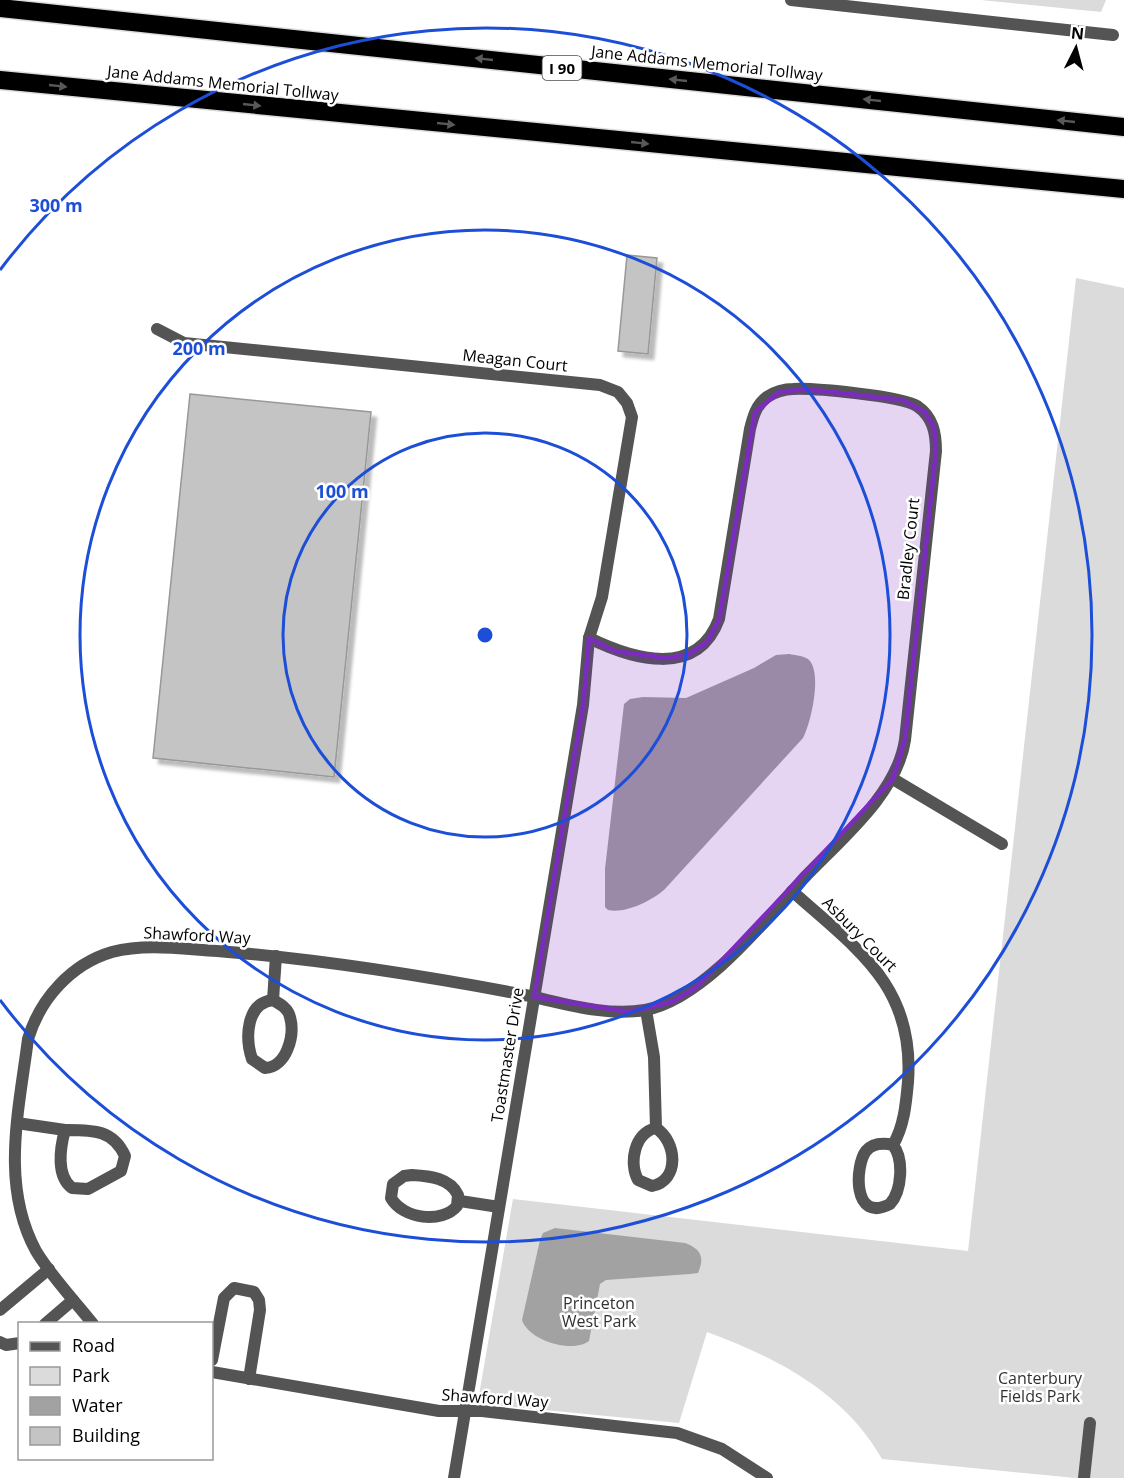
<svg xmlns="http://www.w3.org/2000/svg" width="1124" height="1478" font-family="'Open Sans',sans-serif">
	<defs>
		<filter id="shadow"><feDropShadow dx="5.5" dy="5.5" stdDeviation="1.5" flood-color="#0004"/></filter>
	</defs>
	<rect width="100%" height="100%" fill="#fff"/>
	<g fill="#dbdbdb">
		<path d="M 981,0 L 1106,0 L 1101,12 Z"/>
		<path d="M 1076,278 L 1124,288 L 1124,1478 L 1075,1478 L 882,1459 C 844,1392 777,1358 707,1332 L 679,1423 L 492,1405 L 479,1395 L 513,1199 L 968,1251 Z"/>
	</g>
	<g fill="#a2a2a2">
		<path d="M 789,654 C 795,655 803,656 808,659 C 823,671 811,723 803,738 L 664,890 C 651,901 625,914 608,910 L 605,907 L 605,869 L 624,704 L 630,699 L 643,697 L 686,698 L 754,668 L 776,655 Z"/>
		<path d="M 555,1228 L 685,1243 C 701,1249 705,1257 698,1273 L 690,1274 L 606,1280 L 600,1284 L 589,1341 C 572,1354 528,1340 522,1320 L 540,1240 L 543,1233 Z"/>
	</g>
	<g fill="#c4c4c4" stroke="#989898" stroke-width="1.5" filter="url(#shadow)">
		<path d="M 627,255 L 657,258 L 648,354 L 618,351 Z"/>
		<path d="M 190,394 L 371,412 L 334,777 L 153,758 Z"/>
	</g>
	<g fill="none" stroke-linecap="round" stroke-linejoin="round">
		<defs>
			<g id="highway">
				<path d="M 0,8 L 1124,127"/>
				<path d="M 0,80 L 1124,189"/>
			</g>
		</defs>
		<use href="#highway" stroke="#dbdbdb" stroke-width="21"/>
		<g stroke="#545454" stroke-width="12">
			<path d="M 791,0 L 1113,35"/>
			<path d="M 157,329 L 184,343 L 600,385 L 618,392 L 627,403 L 632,417 L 602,597 L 589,638 L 583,705 L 454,1478"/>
			<path d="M 893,779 L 1002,844"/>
			<path d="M 792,891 C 857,949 915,986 908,1082 C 906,1104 904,1126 893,1145 C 904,1159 902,1191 890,1204 C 852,1224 855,1165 866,1151 C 873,1143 884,1143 893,1145"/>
			<path d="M 273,1000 C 280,1004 288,1008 290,1017 C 295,1035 287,1067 265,1068 L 252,1059 C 245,1038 246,1003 273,1000 Z"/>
			<path d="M 273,1000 L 276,956"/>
			<path d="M 646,1010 L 654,1057 L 656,1128 C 677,1142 680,1180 652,1186 L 638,1180 C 629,1163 634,1133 656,1128"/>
			<path d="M 17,1123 L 65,1130"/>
			<path d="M 65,1130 C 92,1130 113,1129 125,1156 L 121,1171 L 88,1189 L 72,1188 C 56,1176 60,1148 65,1130 Z"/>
			<path d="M 412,1175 C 430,1176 450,1178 458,1195 L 457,1206 C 442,1224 403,1219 391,1198 L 393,1184 L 404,1176 Z"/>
			<path d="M 460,1201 L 499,1207"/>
			<path d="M 0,1310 L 49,1269"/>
			<path d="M 45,1324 L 73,1300"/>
			<path d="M 93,1324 C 74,1300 51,1276 36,1251 C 0,1185 19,1110 28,1039 C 40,999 71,964 112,952 C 146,943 183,949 217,951 C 319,959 420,975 520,994 C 560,1002 604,1017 645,1010 C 702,1000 765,921 804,878 C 841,839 897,794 905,740 L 936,451 C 936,433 933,417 917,406 C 902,396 814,388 793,389 C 785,389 774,392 767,397 C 756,405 753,417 750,429 L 719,619 C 697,679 632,659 589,638"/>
			<path d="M 0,1342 L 6,1345 L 20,1343"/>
			<path d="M 212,1360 L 224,1298 L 234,1288 L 254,1292 L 259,1300 L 260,1310 L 249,1379"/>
			<path d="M 212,1372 L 439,1411 L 482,1411 L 677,1433 L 722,1449 L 767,1478"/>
			<path d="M 1084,1478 L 1090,1423"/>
		</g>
		<use href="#highway" stroke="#000" stroke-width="18"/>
	</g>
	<defs><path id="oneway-solid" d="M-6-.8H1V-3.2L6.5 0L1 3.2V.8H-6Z" transform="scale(1.5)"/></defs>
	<g fill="#595959">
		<use href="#oneway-solid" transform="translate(484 59) rotate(-174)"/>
		<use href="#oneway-solid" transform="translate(678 80) rotate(-174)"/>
		<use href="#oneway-solid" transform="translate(58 86) rotate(6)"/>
		<use href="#oneway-solid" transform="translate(872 100) rotate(-174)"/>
		<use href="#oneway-solid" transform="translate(252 105) rotate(6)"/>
		<use href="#oneway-solid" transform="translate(1066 121) rotate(-174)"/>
		<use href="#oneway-solid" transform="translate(446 124) rotate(6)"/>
		<use href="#oneway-solid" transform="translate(640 143) rotate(6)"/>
	</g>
	<path fill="#7b2cbf" fill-opacity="0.2" stroke="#7b2cbf" stroke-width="4.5" stroke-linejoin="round" d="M 805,389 L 903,400 L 925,412 L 934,427 L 936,451 L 905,740 L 893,779 L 696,988 L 672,1002 L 629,1012 L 534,997 L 583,705 L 589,638 L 615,651 L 666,658 L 687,655 L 707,642 L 719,619 L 755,412 L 779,392 Z"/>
	<g fill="none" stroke="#1d4ed8" stroke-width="3">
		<circle cx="485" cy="635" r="202"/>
		<circle cx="485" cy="635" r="405"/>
		<path d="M0 270A607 607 0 1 1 0 1000"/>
	</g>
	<g text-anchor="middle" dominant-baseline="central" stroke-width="5" stroke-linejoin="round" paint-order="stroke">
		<rect fill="#fff" stroke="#4c4c4c" stroke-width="1.5" x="542.5" y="56" width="39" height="24" rx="4.5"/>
		<g font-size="15" font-weight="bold" fill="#000">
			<text x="562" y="68">I 90</text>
		</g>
		<g font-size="16" fill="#000" stroke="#fff">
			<text transform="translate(707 63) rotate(6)">Jane Addams Memorial Tollway</text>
			<text transform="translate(223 83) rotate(6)">Jane Addams Memorial Tollway</text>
			<text transform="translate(515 360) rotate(6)">Meagan Court</text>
			<text transform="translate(908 549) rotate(-84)">Bradley Court</text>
			<text transform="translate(860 934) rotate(45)">Asbury Court</text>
			<text transform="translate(197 935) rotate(3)">Shawford Way</text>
			<text transform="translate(507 1055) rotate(-81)">Toastmaster Drive</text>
			<text transform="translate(495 1398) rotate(4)">Shawford Way</text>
		</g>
		<g font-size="16" fill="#323232" stroke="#fff">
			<text x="599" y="1303">Princeton<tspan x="599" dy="18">West Park</tspan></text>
			<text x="1040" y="1378">Canterbury<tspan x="1040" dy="18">Fields Park</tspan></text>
		</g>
	</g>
	<circle cx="485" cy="635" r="9" fill="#1d4ed8" stroke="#fff" stroke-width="3"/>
	<g font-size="18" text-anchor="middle" font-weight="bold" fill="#1d4ed8" stroke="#fff" stroke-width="5" stroke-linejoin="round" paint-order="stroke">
		<text x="56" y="212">300 m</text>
		<text x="199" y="355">200 m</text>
		<text x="342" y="498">100 m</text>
	</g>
	<rect x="18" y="1322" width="195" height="138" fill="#ffffff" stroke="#999999" stroke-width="1.5"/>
	<rect x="30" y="1342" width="30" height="9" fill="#545454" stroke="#999999" stroke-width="1.5"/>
	<text x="72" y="1352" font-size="18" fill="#000000">Road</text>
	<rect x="30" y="1367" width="30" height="18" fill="#dbdbdb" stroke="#999999" stroke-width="1.5"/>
	<text x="72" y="1382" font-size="18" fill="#000000">Park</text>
	<rect x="30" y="1397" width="30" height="18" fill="#a2a2a2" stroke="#999999" stroke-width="1.5"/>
	<text x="72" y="1412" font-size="18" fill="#000000">Water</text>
	<rect x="30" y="1427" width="30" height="18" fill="#c4c4c4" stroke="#999999" stroke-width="1.5"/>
	<text x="72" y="1442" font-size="18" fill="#000000">Building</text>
	<g transform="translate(1076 48) rotate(6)" stroke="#ffffff" stroke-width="4.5" paint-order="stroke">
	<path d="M0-4.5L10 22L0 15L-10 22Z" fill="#000000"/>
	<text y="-9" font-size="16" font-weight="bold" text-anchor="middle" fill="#000000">N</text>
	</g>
</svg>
